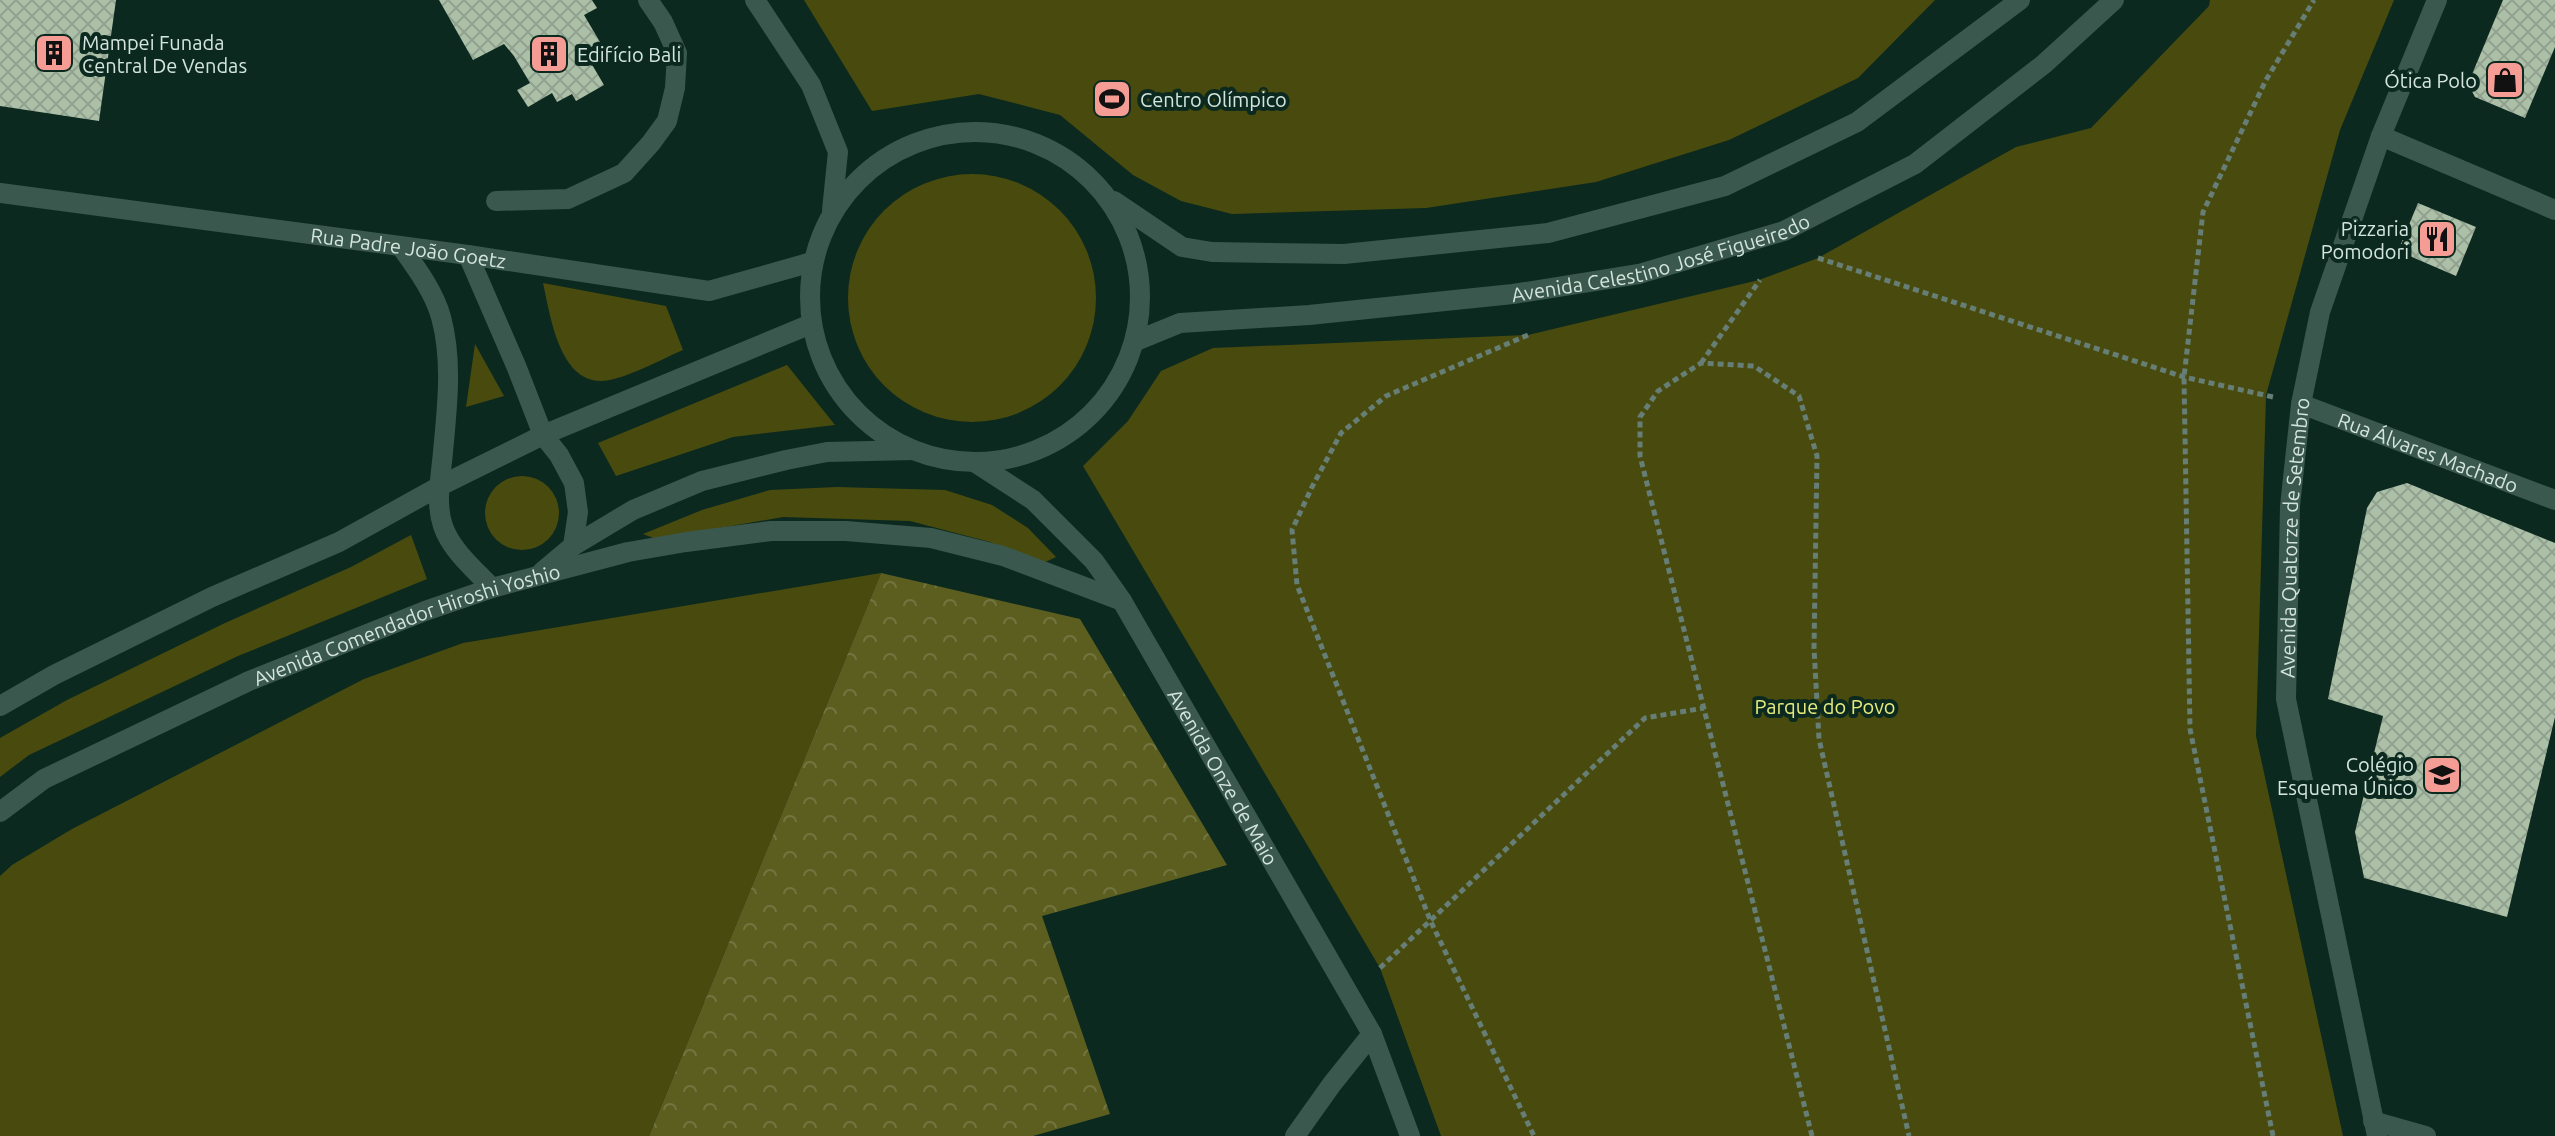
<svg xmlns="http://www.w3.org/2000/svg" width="2555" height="1136" font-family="Ubuntu,sans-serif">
	<defs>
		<pattern id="forest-crowns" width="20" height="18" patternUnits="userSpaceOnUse" patternTransform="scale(2)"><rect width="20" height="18" fill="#5c5e20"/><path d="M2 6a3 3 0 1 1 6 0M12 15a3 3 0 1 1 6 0" fill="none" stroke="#727540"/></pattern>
		<pattern id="building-cross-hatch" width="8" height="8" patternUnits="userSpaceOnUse" patternTransform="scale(2)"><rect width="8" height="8" fill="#acc0a8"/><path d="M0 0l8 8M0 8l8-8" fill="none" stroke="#91a18f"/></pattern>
	</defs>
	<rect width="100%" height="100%" fill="#0b291f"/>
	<g fill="#494b0e">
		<path d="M 804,0 L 1935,0 L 1858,78 L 1729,140 L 1596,182 L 1426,208 L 1232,214 L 1181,201 L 1133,175 L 1060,115 L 979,94 L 872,111 Z"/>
		<path d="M 2210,0 L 2394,0 L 2340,130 L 2266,395 L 2256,736 L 2343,1136 L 1441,1136 L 1380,968 L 1083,466 L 1128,421 L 1161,371 L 1213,348 L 1528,335 L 1759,280 L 1818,258 L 2016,147 L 2091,128 L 2209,6 Z"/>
		<circle cx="972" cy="298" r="124"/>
		<path d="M 543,283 L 666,306 L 683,350 C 660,360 637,373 614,379 C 561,394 551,319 543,283 Z"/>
		<path d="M 475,344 L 504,396 L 466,407 Z"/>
		<path d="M 787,365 L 835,425 L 733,437 L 616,476 L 598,443 Z"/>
		<circle cx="522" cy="513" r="37"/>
		<path d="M 837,487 L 945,490 L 992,505 L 1028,528 L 1056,557 L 1041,564 L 990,542 L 910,521 L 783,517 L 656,539 L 643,534 L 702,510 L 770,490 Z"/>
		<path d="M 411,535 L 427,579 L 238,656 L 29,755 L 0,777 L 0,738 L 67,700 L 225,623 L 351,567 Z"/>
		<path d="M 881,573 L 649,1136 L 0,1136 L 0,876 L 12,865 L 72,829 L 364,679 L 463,643 Z"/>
	</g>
	<path fill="url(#forest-crowns)" d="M 881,573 L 1080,619 L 1227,865 L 1042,916 L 1110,1114 L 1033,1136 L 649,1136 Z"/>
	<g fill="url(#building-cross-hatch)">
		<path d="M 0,0 L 116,0 L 99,121 L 0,106 Z"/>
		<path d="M 439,0 L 592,0 L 597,8 L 584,15 L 600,42 L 584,51 L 604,85 L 576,101 L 572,94 L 557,102 L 552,93 L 528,107 L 517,90 L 530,83 L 514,56 L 504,44 L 473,60 Z"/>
		<path d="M 2503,0 L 2555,0 L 2555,47 L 2525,118 L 2475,97 L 2468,84 Z"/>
		<path d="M 2418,203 L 2476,227 L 2456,276 L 2398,251 Z"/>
		<path d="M 2407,483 L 2555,543 L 2555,717 L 2507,917 L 2364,878 L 2355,832 L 2383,716 L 2328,699 L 2367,508 L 2377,492 Z"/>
	</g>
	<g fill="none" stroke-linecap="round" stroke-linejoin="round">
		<g stroke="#667e75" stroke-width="5" stroke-dasharray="6 4" stroke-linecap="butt">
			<path d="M 1818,258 L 2184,377 L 2273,397"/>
			<path d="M 1528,335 L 1386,396 L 1341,433 L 1312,487 L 1292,530 L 1297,585 L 1431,922 L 1534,1136"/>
			<path d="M 1701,363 L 1760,280"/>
			<path d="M 1380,968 L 1645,718 L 1704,708"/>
			<path d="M 1812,1136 L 1640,456 L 1640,417 L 1658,391 L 1701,363 L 1754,366 L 1799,396 L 1817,456 L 1814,648 L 1819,739 L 1909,1136"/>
			<path d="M 2273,1136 L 2190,729 L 2184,377 L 2203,212 L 2266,80 L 2314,0"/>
		</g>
		<g stroke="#3a584d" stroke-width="20">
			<path d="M 755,0 L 811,85 L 838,152 L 832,210"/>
			<circle cx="975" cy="297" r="165"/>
			<path d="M 2381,136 L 2555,210"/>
			<path id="s1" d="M 0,193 L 468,255 L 709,291 L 812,262"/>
			<path d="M 496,201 L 568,199 L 624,173 L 651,143 L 667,121 L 675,88 L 677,53 L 663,22 L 648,0"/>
			<path d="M 1114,201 L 1182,247 L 1212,252 L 1344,254 L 1548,233 L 1725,186 L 1857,122 L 2020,0"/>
			<path d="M 402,248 C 417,269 434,292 441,317 C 453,361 447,408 443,452 C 441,476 435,503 443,526 C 451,550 475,570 492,588"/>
			<path d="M 468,255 L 517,368 L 543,435 L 559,455 L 574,483 L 578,512 L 573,546"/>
			<path id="s2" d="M 1136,341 L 1180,323 L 1309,315 L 1513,294 L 1639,274 L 1784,231 L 1915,164 L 2044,64 L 2114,0"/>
			<path id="s3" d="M 2301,404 L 2555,500"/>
			<path id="s4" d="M 976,463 L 1033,500 L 1094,561 L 1122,601 L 1372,1034 L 1410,1136"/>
			<path d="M 542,572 L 573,546 L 633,510 L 702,481 L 786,460 L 827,452 L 913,450"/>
			<path d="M 0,706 L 54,675 L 212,597 L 339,542 L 440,486 L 543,435 L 811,324"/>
			<path id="s5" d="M 0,812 L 44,779 L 249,681 L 425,611 L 492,588 L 628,552 L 686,542 L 771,531 L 846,531 L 931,538 L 1003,556 L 1122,601"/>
			<path d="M 2373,1121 L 2426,1136"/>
			<path d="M 1295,1136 L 1332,1084 L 1372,1034"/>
			<path id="s6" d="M 2377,1136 L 2286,699 L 2290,506 L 2301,404 L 2320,312 L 2381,136 L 2437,0"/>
		</g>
	</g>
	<defs>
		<symbol id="building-square" viewBox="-11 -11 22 22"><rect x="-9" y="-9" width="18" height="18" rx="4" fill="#f59c95" stroke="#0b291f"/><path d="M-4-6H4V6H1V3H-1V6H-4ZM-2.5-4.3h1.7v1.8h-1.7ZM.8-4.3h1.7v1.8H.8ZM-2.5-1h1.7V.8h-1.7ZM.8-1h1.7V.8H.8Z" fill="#111"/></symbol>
		<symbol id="shop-square" viewBox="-11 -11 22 22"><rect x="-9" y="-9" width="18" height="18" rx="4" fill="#f59c95" stroke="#0b291f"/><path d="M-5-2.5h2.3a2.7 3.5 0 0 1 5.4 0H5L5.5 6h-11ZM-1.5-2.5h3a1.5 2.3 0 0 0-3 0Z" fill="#111"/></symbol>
		<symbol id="stadium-square" viewBox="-11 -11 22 22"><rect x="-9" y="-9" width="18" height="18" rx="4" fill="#f59c95" stroke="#0b291f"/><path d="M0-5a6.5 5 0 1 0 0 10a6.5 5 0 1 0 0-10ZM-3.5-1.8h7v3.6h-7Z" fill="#111"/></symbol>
		<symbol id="restaurant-square" viewBox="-11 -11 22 22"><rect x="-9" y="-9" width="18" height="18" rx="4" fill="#f59c95" stroke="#0b291f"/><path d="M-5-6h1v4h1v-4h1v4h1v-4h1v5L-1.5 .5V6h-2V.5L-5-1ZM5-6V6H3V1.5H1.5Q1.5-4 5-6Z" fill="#111"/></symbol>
		<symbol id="school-square" viewBox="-11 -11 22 22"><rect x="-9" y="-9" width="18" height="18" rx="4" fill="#f59c95" stroke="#0b291f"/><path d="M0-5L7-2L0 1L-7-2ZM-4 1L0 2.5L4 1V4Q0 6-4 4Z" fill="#111"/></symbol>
	</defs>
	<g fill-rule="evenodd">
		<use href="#building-square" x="32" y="31" width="44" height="44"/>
		<use href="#building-square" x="527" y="32" width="44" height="44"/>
		<use href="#shop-square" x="2483" y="58" width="44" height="44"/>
		<use href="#stadium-square" x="1090" y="77" width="44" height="44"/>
		<use href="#restaurant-square" x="2415" y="217" width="44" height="44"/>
		<use href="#school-square" x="2420" y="753" width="44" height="44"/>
	</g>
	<g text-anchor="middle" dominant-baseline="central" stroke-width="8" stroke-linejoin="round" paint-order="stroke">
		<g font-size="20" fill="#d4e5de" stroke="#0b291f" text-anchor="start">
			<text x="82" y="42">Mampei Funada<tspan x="82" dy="23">Central De Vendas</tspan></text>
			<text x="577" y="54">Edifício Bali</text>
			<text x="2477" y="80" text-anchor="end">Ótica Polo</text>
			<text x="1140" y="99">Centro Olímpico</text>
			<text x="2409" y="228" text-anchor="end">Pizzaria<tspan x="2409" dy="23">Pomodori</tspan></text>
			<text x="2414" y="764" text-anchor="end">Colégio<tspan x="2414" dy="23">Esquema Único</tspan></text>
		</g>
		<g font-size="20" fill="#d4e5de" stroke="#0b291f">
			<text stroke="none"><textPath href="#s1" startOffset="412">Rua Padre João Goetz</textPath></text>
			<text stroke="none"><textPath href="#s2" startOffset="534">Avenida Celestino José Figueiredo</textPath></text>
			<text stroke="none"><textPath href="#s3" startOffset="136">Rua Álvares Machado</textPath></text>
			<text stroke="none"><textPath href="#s6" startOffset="608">Avenida Quatorze de Setembro</textPath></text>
			<text stroke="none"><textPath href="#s5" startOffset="450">Avenida Comendador Hiroshi Yoshio</textPath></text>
			<text stroke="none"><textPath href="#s4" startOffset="406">Avenida Onze de Maio</textPath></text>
		</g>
		<g font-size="20" fill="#e6eb7c" stroke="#0b291f">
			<text x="1825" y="706">Parque do Povo</text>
		</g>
	</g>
</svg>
